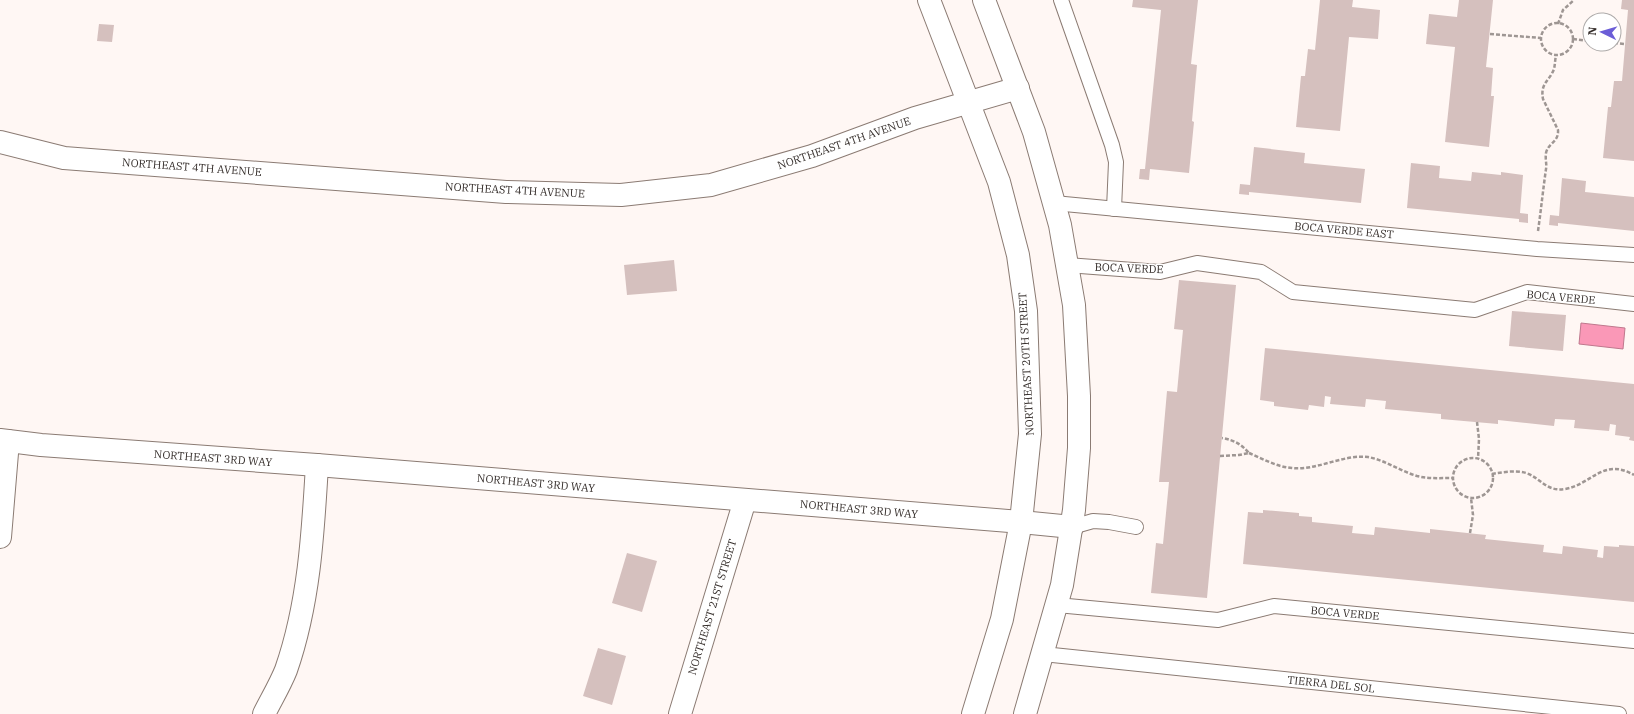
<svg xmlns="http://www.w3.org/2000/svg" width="1634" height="714" font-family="'IBM Plex Serif',serif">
	<rect width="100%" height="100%" fill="#fff7f4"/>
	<path fill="#fa98b7" stroke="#bf788d" d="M 1581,323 L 1625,328 L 1623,349 L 1579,344 Z"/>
	<g fill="#d5c0be">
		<path d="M 1133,0 L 1198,0 L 1191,64 L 1197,65 L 1192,121 L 1194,122 L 1189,173 L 1150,169 L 1149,180 L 1139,179 L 1140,169 L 1145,169 L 1161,10 L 1132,7 Z"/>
		<path d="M 1320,0 L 1353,0 L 1352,7 L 1380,10 L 1378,39 L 1349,37 L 1340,131 L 1296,127 L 1301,76 L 1305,76 L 1308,49 L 1315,50 Z"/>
		<path d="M 1459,0 L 1493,0 L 1486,67 L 1493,68 L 1491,96 L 1494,96 L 1489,147 L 1445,142 L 1455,47 L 1426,44 L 1429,14 L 1457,17 Z"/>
		<path d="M 1622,0 L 1634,0 L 1634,161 L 1603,158 L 1608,107 L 1611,107 L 1614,81 L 1622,81 L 1628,10 L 1621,9 Z"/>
		<path d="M 99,24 L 114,25 L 112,42 L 97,41 Z"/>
		<path d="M 1254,147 L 1305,153 L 1304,163 L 1365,169 L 1361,203 L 1249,192 L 1249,195 L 1239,194 L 1240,184 L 1250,185 Z"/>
		<path d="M 1411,163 L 1440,166 L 1439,178 L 1471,181 L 1472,172 L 1501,175 L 1501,172 L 1523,175 L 1520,213 L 1528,214 L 1528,223 L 1519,222 L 1519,219 L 1407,208 Z"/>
		<path d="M 1562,178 L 1586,181 L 1585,192 L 1634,197 L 1634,231 L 1558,223 L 1558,226 L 1549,225 L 1550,215 L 1559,216 Z"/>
		<path d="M 674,260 L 677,291 L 627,295 L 624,265 Z"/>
		<path d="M 1179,280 L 1236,285 L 1207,598 L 1151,593 L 1156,543 L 1163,544 L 1169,482 L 1159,482 L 1167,391 L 1177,392 L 1183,330 L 1174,329 Z"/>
		<path d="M 1512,311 L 1566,315 L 1563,351 L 1509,346 Z"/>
		<path d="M 1265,348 L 1634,384 L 1634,441 L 1629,440 L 1630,437 L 1615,435 L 1616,425 L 1610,424 L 1609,431 L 1574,428 L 1575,420 L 1555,419 L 1554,426 L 1498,420 L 1498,424 L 1441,419 L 1441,414 L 1385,409 L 1386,401 L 1366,399 L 1365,407 L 1330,404 L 1331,397 L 1325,396 L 1324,407 L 1309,405 L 1308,410 L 1274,406 L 1274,402 L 1260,400 Z"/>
		<path d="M 1263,510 L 1299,513 L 1299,516 L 1312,517 L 1312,522 L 1353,526 L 1352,533 L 1374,535 L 1375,527 L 1430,533 L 1430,529 L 1486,535 L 1485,539 L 1544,545 L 1543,552 L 1562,554 L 1563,546 L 1598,550 L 1597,557 L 1603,558 L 1604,546 L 1619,547 L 1619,545 L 1634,546 L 1634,602 L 1243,564 L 1248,512 L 1263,513 Z"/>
		<path d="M 627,553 L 657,561 L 642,612 L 612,603 Z"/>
		<path d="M 598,648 L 626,656 L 612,705 L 583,696 Z"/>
	</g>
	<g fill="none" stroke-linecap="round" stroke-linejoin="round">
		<defs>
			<g id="service">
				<path d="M 1061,0 L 1112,145 L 1116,162 L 1114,209"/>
				<path d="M 1054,203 L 1537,249 L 1634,255"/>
				<path d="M 1067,265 L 1160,272 L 1197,263 L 1261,272 L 1293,292 L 1475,310 L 1527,292 L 1634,304"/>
				<path d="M 1072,527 L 1093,521 L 1109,522 L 1136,527"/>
				<path d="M 1057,605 L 1218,620 L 1274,606 L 1634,641"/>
				<path d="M 1043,654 L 1619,714"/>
			</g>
			<g id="minor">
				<path d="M 0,142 L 64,158 L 506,192 L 621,195 L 711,185 L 812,156 L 915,118 L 1018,88"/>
				<path d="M 0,440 L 41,445 L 317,465 L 1021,522 L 1072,527"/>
				<path d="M 0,537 L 8,441"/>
				<path d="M 264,714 C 271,700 280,685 286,670 C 309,604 313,534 317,465"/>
				<path d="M 680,714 L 745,500"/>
			</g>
			<g id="tertiary">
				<path d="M 929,0 L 999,182 L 1018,255 L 1026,311 L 1030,434 L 1021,522 L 1002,619 L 973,714"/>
				<path d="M 984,0 L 1034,132 L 1060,225 L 1074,305 L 1079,396 L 1079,448 L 1074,510 L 1062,585 L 1025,714"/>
			</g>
		</defs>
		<use href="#service" stroke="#8b7b73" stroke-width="16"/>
		<use href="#minor" stroke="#8b7b73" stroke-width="24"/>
		<use href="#tertiary" stroke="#8b7b73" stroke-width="24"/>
		<g stroke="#9e9693" stroke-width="2.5" stroke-dasharray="4 2" stroke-linecap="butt">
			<circle cx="1557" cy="39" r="16"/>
			<path d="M 1558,24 L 1563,10 L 1574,0"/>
			<path d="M 1490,34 L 1541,38"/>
			<path d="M 1573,39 L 1590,41"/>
			<path d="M 1614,43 L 1625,44"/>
			<path d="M 1538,231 C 1541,210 1543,190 1546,169 C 1547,164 1545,159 1546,153 C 1548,143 1559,142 1558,130 L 1543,99 C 1540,83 1549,82 1554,69 C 1555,65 1555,60 1556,55"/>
			<path d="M 1477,422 L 1479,439 L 1478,459"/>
			<path d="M 1249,453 C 1263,459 1277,467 1292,468 C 1316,471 1343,454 1368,457 C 1385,460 1400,471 1417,476 C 1429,479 1441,478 1453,478"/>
			<path d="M 1220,456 L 1239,455 L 1249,453 C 1241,444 1234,440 1222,438"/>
			<circle cx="1473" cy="478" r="20"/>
			<path d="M 1492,474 C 1503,472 1516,470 1526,473 C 1541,478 1546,492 1565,489 C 1591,485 1603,457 1634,475"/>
			<path d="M 1470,533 L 1473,515 L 1471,498"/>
		</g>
		<use href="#service" stroke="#fff" stroke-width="14"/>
		<use href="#minor" stroke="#fff" stroke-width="22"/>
		<use href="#tertiary" stroke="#fff" stroke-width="22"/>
	</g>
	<g text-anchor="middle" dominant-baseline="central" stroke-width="3" stroke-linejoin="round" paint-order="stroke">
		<g font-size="11" fill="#352e2b" stroke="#fff">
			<text transform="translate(844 143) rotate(-19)">NORTHEAST 4TH AVENUE</text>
			<text transform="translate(192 167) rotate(4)">NORTHEAST 4TH AVENUE</text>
			<text transform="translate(515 190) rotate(3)">NORTHEAST 4TH AVENUE</text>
			<text transform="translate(1344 230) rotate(5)">BOCA VERDE EAST</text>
			<text transform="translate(1129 268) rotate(2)">BOCA VERDE</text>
			<text transform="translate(1561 297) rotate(5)">BOCA VERDE</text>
			<text transform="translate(1026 364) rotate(-93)">NORTHEAST 20TH STREET</text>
			<text transform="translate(213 458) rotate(4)">NORTHEAST 3RD WAY</text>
			<text transform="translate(536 483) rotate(5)">NORTHEAST 3RD WAY</text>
			<text transform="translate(859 509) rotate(5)">NORTHEAST 3RD WAY</text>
			<text transform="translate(712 607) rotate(-73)">NORTHEAST 21ST STREET</text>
			<text transform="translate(1345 613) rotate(5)">BOCA VERDE</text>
			<text transform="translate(1331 684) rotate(6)">TIERRA DEL SOL</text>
		</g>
	</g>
	<g transform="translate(1602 32) rotate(275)"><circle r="19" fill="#ffffff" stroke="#aeabaa"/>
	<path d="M0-3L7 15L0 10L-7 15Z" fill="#6b5dd7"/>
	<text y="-6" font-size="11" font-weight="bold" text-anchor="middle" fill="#352e2b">N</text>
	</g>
</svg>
